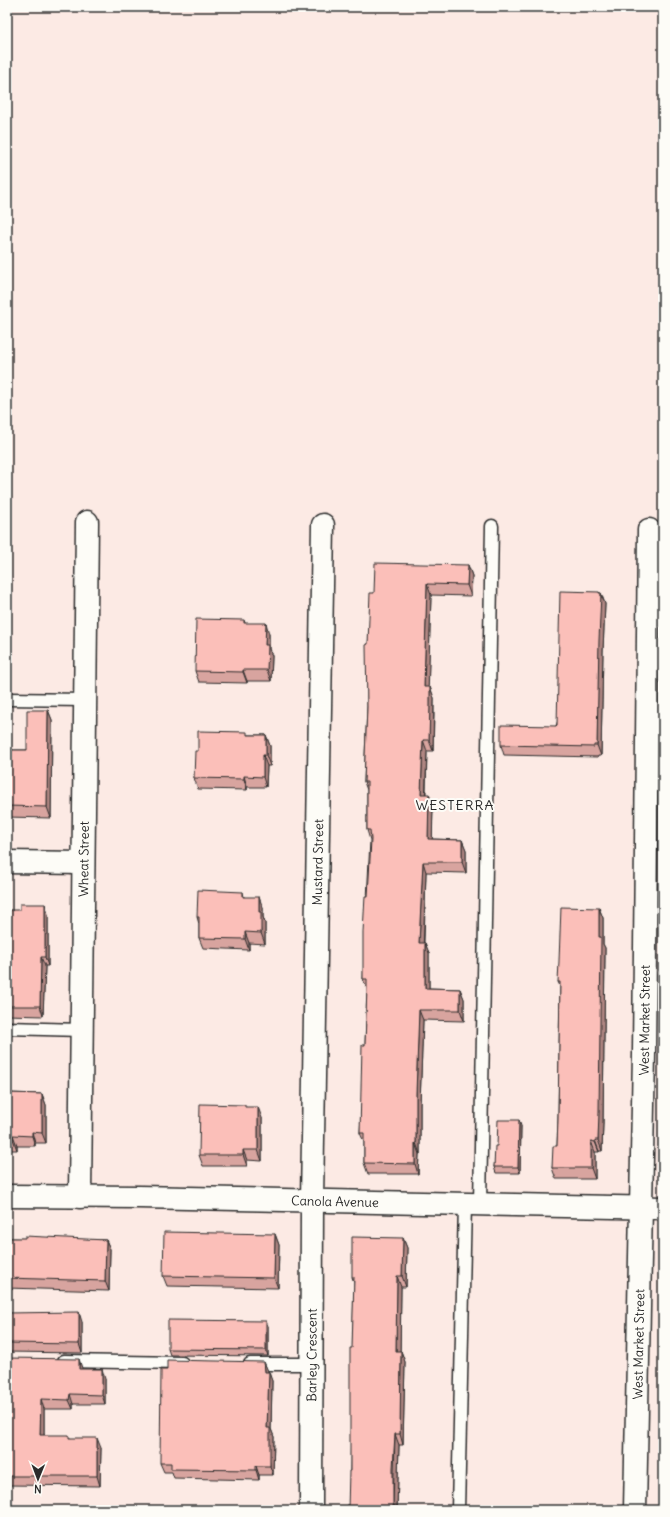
<svg xmlns="http://www.w3.org/2000/svg" width="670" height="1517" font-family="Delius,sans-serif">
	<rect width="100%" height="100%" fill="#fceae4"/>
	<filter id="ink" filterUnits="userSpaceOnUse"><feTurbulence type="fractalNoise" baseFrequency=".025" numOctaves="2"/><feDisplacementMap in="SourceGraphic" scale="8" xChannelSelector="R" yChannelSelector="G"/><feConvolveMatrix kernelMatrix="1 2 1 2 8 2 1 2 1" color-interpolation-filters="sRGB"/></filter>
	<g filter="url(#ink)">
		<g fill="none" stroke-linecap="round" stroke-linejoin="round">
			<defs>
				<g id="lane">
					<path d="M 7,699 L 85,700"/>
					<path d="M 7,1028 L 81,1030"/>
					<path d="M 480,1204 L 492,526"/>
					<path d="M 64,1361 L 182,1363"/>
					<path d="M 250,1364 L 312,1364"/>
					<path d="M 458,1510 L 465,1204"/>
				</g>
				<g id="street">
					<path d="M 7,862 L 83,863"/>
					<path id="s1" d="M 7,1196 L 139,1197 L 663,1208"/>
					<path id="s2" d="M 80,1197 L 87,522"/>
					<path id="s3" d="M 311,1510 L 312,1200 L 323,525"/>
					<path id="s4" d="M 635,1510 L 644,1054 L 649,530"/>
				</g>
			</defs>
			<use href="#lane" stroke="#2b2b2b" stroke-width="15"/>
			<use href="#street" stroke="#2b2b2b" stroke-width="25"/>
			<use href="#lane" stroke="#fdfcf7" stroke-width="12"/>
			<use href="#street" stroke="#fdfcf7" stroke-width="22"/>
		</g>
		<g fill="#d8a49f" stroke="#2b2b2b">
			<path d="M 468,565 L 472,576 L 471,596 L 431,595 L 428,687 L 430,687 L 434,698 L 434,716 L 433,751 L 427,751 L 426,794 L 433,805 L 432,839 L 462,840 L 466,850 L 466,873 L 426,872 L 424,943 L 425,943 L 429,953 L 429,988 L 460,989 L 464,999 L 464,1021 L 423,1020 L 420,1104 L 420,1154 L 419,1154 L 418,1174 L 368,1174 L 364,1163 L 364,1142 L 360,1133 L 365,1045 L 367,989 L 363,979 L 370,840 L 367,830 L 367,790 L 364,782 L 367,707 L 368,644 L 374,593 Z"/>
			<path d="M 599,592 L 600,593 L 601,593 L 605,604 L 603,650 L 601,756 L 598,756 L 598,757 L 504,755 L 501,745 L 556,726 Z"/>
			<path d="M 244,620 L 245,623 L 269,634 L 269,649 L 272,656 L 271,681 L 247,681 L 247,683 L 199,682 L 195,671 Z"/>
			<path d="M 48,710 L 52,720 L 51,818 L 7,817 L 7,750 L 27,750 Z"/>
			<path d="M 247,735 L 266,735 L 270,746 L 270,766 L 267,766 L 266,787 L 247,787 L 247,790 L 198,789 L 194,778 L 198,751 Z"/>
			<path d="M 243,892 L 244,897 L 263,908 L 263,917 L 265,923 L 265,944 L 249,943 L 249,950 L 203,948 L 199,938 L 199,924 L 197,917 Z"/>
			<path d="M 599,908 L 603,918 L 603,944 L 605,948 L 603,1123 L 602,1151 L 599,1151 L 599,1152 L 595,1152 L 595,1179 L 556,1179 L 552,1168 L 557,1146 L 558,1119 L 560,986 L 558,982 Z"/>
			<path d="M 7,910 L 48,914 L 48,966 L 45,966 L 43,1016 L 7,1015 Z"/>
			<path d="M 7,1093 L 42,1094 L 46,1105 L 46,1143 L 35,1143 L 35,1146 L 17,1146 L 17,1150 L 7,1150 Z"/>
			<path d="M 246,1107 L 262,1118 L 262,1161 L 247,1160 L 247,1166 L 203,1166 L 199,1155 Z"/>
			<path d="M 521,1126 L 520,1173 L 496,1173 L 494,1167 L 497,1146 Z"/>
			<path d="M 275,1234 L 279,1245 L 278,1288 L 167,1286 L 163,1276 Z"/>
			<path d="M 7,1238 L 106,1240 L 110,1249 L 109,1291 L 7,1288 Z"/>
			<path d="M 403,1238 L 407,1248 L 406,1287 L 401,1287 L 400,1351 L 401,1351 L 405,1362 L 403,1445 L 399,1445 L 397,1509 L 350,1471 L 354,1283 L 352,1277 Z"/>
			<path d="M 7,1313 L 82,1322 L 82,1353 L 7,1352 Z"/>
			<path d="M 268,1326 L 268,1356 L 170,1355 L 168,1349 Z"/>
			<path d="M 7,1358 L 82,1369 L 105,1379 L 105,1404 L 73,1404 L 73,1409 L 44,1409 L 44,1435 L 70,1438 L 101,1448 L 100,1486 L 7,1485 Z"/>
			<path d="M 264,1362 L 268,1372 L 272,1381 L 271,1429 L 274,1437 L 273,1475 L 259,1475 L 259,1480 L 174,1478 L 172,1472 L 164,1472 L 160,1463 Z"/>
		</g>
		<g fill="#b08682" stroke="#2b2b2b">
			<path d="M 468,565 L 472,576 L 471,596 L 467,585 Z"/>
			<path d="M 427,584 L 431,595 L 428,698 L 424,687 Z"/>
			<path d="M 599,592 L 601,598 L 601,593 L 605,604 L 603,650 L 601,756 L 597,745 Z"/>
			<path d="M 266,623 L 269,634 L 269,649 L 272,656 L 271,681 L 267,670 L 265,645 Z"/>
			<path d="M 243,670 L 247,681 L 247,683 L 243,672 Z"/>
			<path d="M 430,687 L 434,698 L 433,751 L 429,740 Z"/>
			<path d="M 48,710 L 52,720 L 51,818 L 47,807 Z"/>
			<path d="M 266,735 L 270,746 L 270,766 L 266,755 Z"/>
			<path d="M 423,740 L 427,751 L 425,805 L 421,794 Z"/>
			<path d="M 263,755 L 267,766 L 266,787 L 263,777 Z"/>
			<path d="M 244,776 L 247,787 L 247,790 L 244,779 Z"/>
			<path d="M 429,794 L 433,805 L 432,850 L 428,839 Z"/>
			<path d="M 462,840 L 466,850 L 466,873 L 462,862 Z"/>
			<path d="M 423,862 L 426,872 L 423,953 L 419,943 Z"/>
			<path d="M 259,897 L 263,908 L 263,917 L 265,923 L 265,944 L 261,933 L 259,912 Z"/>
			<path d="M 45,904 L 48,914 L 48,966 L 45,957 Z"/>
			<path d="M 599,908 L 603,918 L 603,944 L 605,948 L 603,1123 L 602,1151 L 598,1140 Z"/>
			<path d="M 245,932 L 249,943 L 249,950 L 245,939 Z"/>
			<path d="M 425,943 L 429,953 L 429,998 L 425,988 Z"/>
			<path d="M 41,957 L 45,966 L 43,1016 L 40,1006 Z"/>
			<path d="M 460,989 L 464,999 L 464,1021 L 460,1010 Z"/>
			<path d="M 419,1010 L 423,1020 L 420,1104 L 420,1154 L 416,1143 L 416,1094 Z"/>
			<path d="M 42,1094 L 46,1105 L 46,1143 L 42,1133 Z"/>
			<path d="M 258,1107 L 262,1118 L 262,1161 L 258,1150 Z"/>
			<path d="M 519,1120 L 521,1126 L 520,1173 L 518,1167 Z"/>
			<path d="M 32,1132 L 35,1143 L 35,1146 L 32,1136 Z"/>
			<path d="M 13,1135 L 17,1146 L 17,1150 L 13,1139 Z"/>
			<path d="M 595,1140 L 599,1151 L 599,1152 L 595,1142 Z"/>
			<path d="M 591,1141 L 595,1152 L 595,1179 L 591,1168 Z"/>
			<path d="M 415,1143 L 419,1154 L 418,1174 L 415,1164 Z"/>
			<path d="M 243,1150 L 247,1160 L 247,1166 L 243,1155 Z"/>
			<path d="M 275,1234 L 279,1245 L 278,1288 L 274,1278 Z"/>
			<path d="M 403,1238 L 407,1248 L 406,1287 L 402,1276 Z"/>
			<path d="M 106,1240 L 110,1249 L 109,1291 L 105,1281 Z"/>
			<path d="M 397,1276 L 401,1287 L 400,1362 L 396,1351 Z"/>
			<path d="M 79,1312 L 82,1322 L 82,1353 L 79,1344 Z"/>
			<path d="M 266,1321 L 268,1326 L 268,1356 L 266,1350 Z"/>
			<path d="M 401,1351 L 405,1362 L 403,1445 L 400,1434 Z"/>
			<path d="M 79,1359 L 82,1368 L 82,1379 L 79,1369 Z"/>
			<path d="M 264,1362 L 268,1371 L 268,1381 L 265,1372 Z"/>
			<path d="M 102,1369 L 105,1379 L 105,1404 L 102,1395 Z"/>
			<path d="M 269,1372 L 272,1381 L 271,1429 L 274,1437 L 273,1475 L 270,1466 L 267,1428 Z"/>
			<path d="M 70,1394 L 73,1404 L 73,1409 L 69,1400 Z"/>
			<path d="M 41,1399 L 44,1409 L 44,1445 L 40,1435 Z"/>
			<path d="M 395,1434 L 399,1445 L 397,1510 L 394,1510 L 393,1506 Z"/>
			<path d="M 97,1438 L 101,1448 L 100,1486 L 97,1476 Z"/>
			<path d="M 256,1466 L 259,1475 L 259,1480 L 256,1470 Z"/>
		</g>
		<g fill="#fbbfb9" stroke="#2b2b2b">
			<path d="M 375,563 L 468,565 L 467,585 L 427,584 L 424,687 L 430,687 L 430,705 L 429,740 L 423,740 L 421,794 L 429,794 L 428,839 L 462,840 L 462,862 L 423,862 L 419,943 L 425,943 L 425,988 L 460,989 L 460,1010 L 419,1010 L 416,1094 L 416,1143 L 415,1143 L 415,1164 L 364,1163 L 364,1133 L 360,1133 L 362,1045 L 365,1045 L 367,987 L 367,979 L 363,979 L 363,932 L 365,896 L 368,896 L 371,839 L 370,830 L 367,830 L 367,782 L 364,782 L 367,707 L 366,645 L 368,644 L 370,593 L 374,593 Z"/>
			<path d="M 560,591 L 599,592 L 599,593 L 601,593 L 599,640 L 597,745 L 594,745 L 594,747 L 501,745 L 501,725 L 556,726 L 557,725 Z"/>
			<path d="M 196,619 L 244,620 L 244,623 L 266,623 L 265,645 L 268,645 L 267,670 L 243,670 L 243,672 L 195,671 Z"/>
			<path d="M 27,710 L 48,710 L 47,807 L 7,806 L 7,750 L 27,750 Z"/>
			<path d="M 198,731 L 247,732 L 247,735 L 266,735 L 266,755 L 263,755 L 263,777 L 244,776 L 244,779 L 194,778 L 195,751 L 198,751 Z"/>
			<path d="M 198,890 L 243,892 L 243,897 L 259,897 L 259,912 L 261,912 L 261,933 L 245,932 L 245,939 L 199,938 L 199,917 L 197,917 Z"/>
			<path d="M 20,904 L 45,904 L 45,957 L 41,957 L 40,1006 L 7,1006 L 7,910 L 20,910 Z"/>
			<path d="M 561,907 L 599,908 L 599,937 L 601,937 L 599,1113 L 598,1140 L 595,1140 L 595,1142 L 591,1141 L 591,1168 L 552,1168 L 553,1146 L 557,1146 L 558,1119 L 560,982 L 558,982 L 559,961 Z"/>
			<path d="M 7,1093 L 42,1094 L 42,1133 L 32,1132 L 32,1136 L 13,1135 L 13,1139 L 7,1139 Z"/>
			<path d="M 200,1104 L 245,1105 L 245,1107 L 258,1107 L 258,1150 L 243,1150 L 243,1155 L 199,1155 Z"/>
			<path d="M 498,1120 L 519,1120 L 518,1167 L 494,1167 L 495,1146 L 497,1146 Z"/>
			<path d="M 164,1232 L 275,1234 L 274,1278 L 163,1276 Z"/>
			<path d="M 25,1236 L 106,1240 L 105,1281 L 7,1278 L 7,1238 L 25,1238 Z"/>
			<path d="M 352,1237 L 403,1238 L 402,1276 L 397,1276 L 396,1351 L 401,1351 L 400,1434 L 395,1434 L 393,1468 L 393,1506 L 395,1506 L 395,1510 L 348,1510 L 349,1471 L 350,1471 L 350,1348 L 352,1348 L 354,1277 L 352,1277 Z"/>
			<path d="M 79,1312 L 79,1344 L 7,1343 L 7,1313 Z"/>
			<path d="M 168,1320 L 266,1321 L 266,1350 L 168,1349 Z"/>
			<path d="M 7,1358 L 79,1359 L 79,1369 L 102,1369 L 102,1395 L 70,1394 L 69,1400 L 41,1399 L 40,1435 L 69,1435 L 69,1438 L 97,1438 L 97,1476 L 7,1476 Z"/>
			<path d="M 167,1360 L 264,1362 L 265,1372 L 269,1372 L 267,1428 L 270,1428 L 270,1466 L 256,1466 L 256,1470 L 171,1469 L 171,1463 L 160,1463 L 161,1370 L 167,1370 Z"/>
		</g>
	</g>
	<g text-anchor="middle" dominant-baseline="central" stroke-width="4" stroke-linejoin="round" paint-order="stroke">
		<g font-size="13" fill="#2b2b2b" stroke="#fdfcf7">
			<text stroke="none"><textPath href="#s2" startOffset="338">Wheat Street</textPath></text>
			<text stroke="none"><textPath href="#s3" startOffset="648">Mustard Street</textPath></text>
			<text stroke="none"><textPath href="#s4" startOffset="490">West Market Street</textPath></text>
			<text stroke="none"><textPath href="#s1" startOffset="328">Canola Avenue</textPath></text>
			<text stroke="none"><textPath href="#s4" startOffset="166">West Market Street</textPath></text>
			<text stroke="none"><textPath href="#s3" startOffset="155">Barley Crescent</textPath></text>
		</g>
		<g font-size="14" letter-spacing="1" fill="#2b2b2b" stroke="#fdfcf7">
			<text x="455" y="805">WESTERRA</text>
		</g>
	</g>
	<rect width="670" height="1517" fill="none" stroke="#fdfcf7" stroke-width="24"/>
	<rect x="12" y="12" width="646" height="1493" fill="none" stroke="#2b2b2b" stroke-width="1.5" filter="url(#ink)"/>
	<g transform="translate(38 1479) rotate(181)" stroke="#fdfcf7" stroke-width="3" paint-order="stroke">
	<path d="M0-3L7 15L0 10L-7 15Z" fill="#2b2b2b"/>
	<text y="-6" font-size="11" font-weight="bold" text-anchor="middle" fill="#2b2b2b">N</text>
	</g>
</svg>
